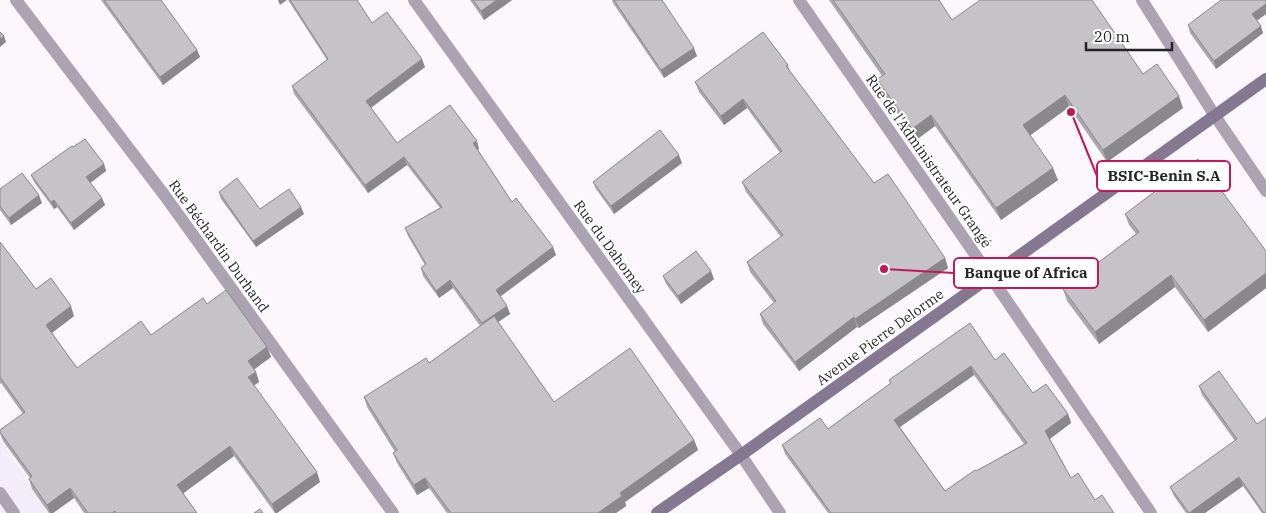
<svg xmlns="http://www.w3.org/2000/svg" width="1266" height="513" font-family="'IBM Plex Serif',serif">
	<rect width="100%" height="100%" fill="#fbf7fd"/>
	<path fill="#f3ecf9" d="M 0,440 L 50,513 L 0,513 Z"/>
	<g fill="none" stroke-linecap="round" stroke-linejoin="round">
		<path stroke="#aba2b2" stroke-width="12" d="M 0,493 L 14,513"/>
		<g stroke="#aba2b2" stroke-width="12">
			<path d="M 16,0 L 165,196 L 393,513"/>
			<path d="M 414,0 L 741,455 L 780,513"/>
			<path d="M 799,0 L 990,276 L 1151,513"/>
			<path d="M 1142,0 L 1215,116"/>
		</g>
		<path stroke="#aba2b2" stroke-width="12" d="M 1215,116 L 1266,191"/>
		<path stroke="#867890" stroke-width="12" d="M 657,513 L 741,455 L 1266,79"/>
	</g>
	<g fill="#aaa8ac" fill-rule="evenodd">
		<path d="M 101,0 L 161,0 L 197,50 L 200,57 L 163,85 Z"/>
		<path d="M 288,0 L 357,0 L 372,23 L 425,67 L 371,108 L 397,143 L 479,149 L 478,150 L 512,202 L 556,255 L 500,297 L 507,306 L 510,314 L 498,322 L 554,402 L 694,440 L 698,450 L 625,502 L 626,506 L 616,513 L 447,513 L 429,488 L 417,495 L 397,463 L 393,453 L 395,452 L 367,407 L 364,397 L 429,363 L 480,326 L 453,288 L 439,298 L 423,276 L 421,268 L 425,265 L 408,236 L 405,228 L 440,208 L 407,165 L 368,193 L 294,94 L 292,86 L 327,60 Z"/>
		<path d="M 470,0 L 512,0 L 484,20 Z"/>
		<path d="M 612,0 L 662,0 L 697,56 L 664,78 L 613,3 Z"/>
		<path d="M 829,0 L 939,0 L 952,20 L 1093,2 L 1143,74 L 1183,108 L 1107,162 L 1069,107 L 1030,135 L 1058,180 L 1001,220 L 935,126 L 916,140 L 882,91 L 877,79 L 882,76 Z"/>
		<path d="M 1266,0 L 1266,14 L 1257,20 L 1263,33 L 1216,69 L 1190,33 L 1188,25 Z"/>
		<path d="M 788,65 L 790,71 L 874,183 L 945,258 L 948,268 L 859,328 L 857,327 L 799,371 L 763,324 L 760,314 L 774,303 L 750,272 L 747,262 L 781,237 L 746,192 L 742,182 L 780,153 L 747,108 L 724,125 L 699,92 L 695,82 Z"/>
		<path d="M 73,147 L 104,164 L 106,171 L 90,182 L 105,205 L 74,230 L 57,207 L 54,209 L 34,182 L 31,175 Z"/>
		<path d="M 682,163 L 614,214 L 596,189 L 593,182 Z"/>
		<path d="M 0,189 L 42,203 L 11,225 L 0,210 Z"/>
		<path d="M 219,192 L 260,209 L 304,214 L 256,247 L 221,199 Z"/>
		<path d="M 1125,214 L 1266,251 L 1266,288 L 1208,332 L 1175,287 L 1099,344 L 1067,301 L 1063,289 L 1136,234 L 1129,225 Z"/>
		<path d="M 0,242 L 36,289 L 74,316 L 52,333 L 77,368 L 151,335 L 207,304 L 267,347 L 271,357 L 254,369 L 256,372 L 259,382 L 254,385 L 320,482 L 277,513 L 275,513 L 234,456 L 183,493 L 197,513 L 84,513 L 74,498 L 53,513 L 49,513 L 32,489 L 29,479 L 30,478 L 3,441 L 0,433 L 0,430 L 23,414 L 1,383 L 0,384 Z"/>
		<path d="M 663,276 L 714,279 L 681,304 L 666,284 Z"/>
		<path d="M 995,360 L 1033,393 L 1068,414 L 1071,423 L 1050,439 L 1071,478 L 1095,500 L 1114,513 L 828,513 L 785,454 L 782,445 L 828,429 L 890,384 L 889,380 ZM 974,375 L 1024,444 L 976,471 L 945,491 L 900,427 Z"/>
		<path d="M 1219,371 L 1266,513 L 1262,513 L 1243,486 L 1205,513 L 1186,513 L 1174,496 L 1170,487 L 1235,441 L 1202,395 L 1199,386 Z"/>
	</g>
	<g fill="#8b888c">
		<path d="M 278,0 L 287,0 L 280,5 Z"/>
		<path d="M 497,0 L 512,0 L 484,20 L 481,11 Z"/>
		<path d="M 1266,4 L 1266,14 L 1255,22 L 1252,14 Z"/>
		<path d="M 1261,26 L 1263,33 L 1216,69 L 1214,61 Z"/>
		<path d="M 4,36 L 6,42 L 0,47 L 0,39 Z"/>
		<path d="M 694,48 L 697,56 L 664,78 L 661,70 Z"/>
		<path d="M 197,50 L 200,57 L 163,85 L 160,77 Z"/>
		<path d="M 422,59 L 425,67 L 369,109 L 366,101 Z"/>
		<path d="M 1065,95 L 1069,107 L 1028,137 L 1023,125 Z"/>
		<path d="M 1179,96 L 1183,108 L 1107,162 L 1103,150 Z"/>
		<path d="M 743,99 L 747,108 L 724,125 L 721,116 Z"/>
		<path d="M 931,115 L 935,126 L 916,140 L 912,129 Z"/>
		<path d="M 477,141 L 479,149 L 476,151 L 473,143 Z"/>
		<path d="M 679,155 L 682,163 L 614,214 L 611,206 Z"/>
		<path d="M 404,157 L 407,165 L 368,193 L 365,185 Z"/>
		<path d="M 104,164 L 106,171 L 89,184 L 86,177 Z"/>
		<path d="M 1053,168 L 1058,180 L 1001,220 L 996,208 Z"/>
		<path d="M 39,195 L 42,203 L 11,225 L 9,218 Z"/>
		<path d="M 102,198 L 105,205 L 74,230 L 71,223 Z"/>
		<path d="M 54,200 L 57,207 L 54,209 L 51,202 Z"/>
		<path d="M 301,207 L 304,214 L 256,247 L 253,241 Z"/>
		<path d="M 553,247 L 556,255 L 498,298 L 496,290 Z"/>
		<path d="M 945,258 L 948,268 L 859,328 L 855,319 Z"/>
		<path d="M 711,271 L 714,279 L 681,304 L 678,296 Z"/>
		<path d="M 1266,273 L 1266,288 L 1208,332 L 1204,320 Z"/>
		<path d="M 1171,275 L 1175,287 L 1099,344 L 1095,332 Z"/>
		<path d="M 450,280 L 453,288 L 439,298 L 436,291 Z"/>
		<path d="M 71,306 L 74,316 L 49,335 L 46,325 Z"/>
		<path d="M 507,306 L 510,314 L 485,331 L 482,323 Z"/>
		<path d="M 854,317 L 857,327 L 799,371 L 795,362 Z"/>
		<path d="M 267,347 L 271,357 L 252,371 L 248,361 Z"/>
		<path d="M 971,366 L 974,375 L 897,429 L 894,420 Z"/>
		<path d="M 256,372 L 259,382 L 252,387 L 248,377 Z"/>
		<path d="M 1068,414 L 1071,423 L 1048,440 L 1045,431 Z"/>
		<path d="M 694,440 L 698,450 L 625,502 L 626,506 L 616,513 L 598,513 L 620,493 Z"/>
		<path d="M 230,446 L 234,456 L 181,495 L 177,485 Z"/>
		<path d="M 317,472 L 320,482 L 277,513 L 275,513 L 272,504 Z"/>
		<path d="M 1239,477 L 1243,486 L 1205,513 L 1189,513 Z"/>
		<path d="M 425,478 L 429,488 L 417,495 L 414,485 Z"/>
		<path d="M 70,488 L 74,498 L 53,513 L 50,513 L 47,505 Z"/>
	</g>
	<g fill="#c6c3c8" stroke="#8b888c" fill-rule="evenodd">
		<path d="M 104,0 L 161,0 L 197,50 L 160,77 Z"/>
		<path d="M 290,0 L 357,0 L 372,23 L 387,12 L 422,59 L 366,101 L 397,143 L 450,105 L 477,141 L 473,143 L 512,202 L 516,198 L 553,247 L 496,290 L 507,306 L 482,323 L 450,280 L 436,291 L 421,268 L 426,264 L 405,228 L 442,207 L 404,157 L 365,185 L 292,86 L 328,59 Z"/>
		<path d="M 473,0 L 497,0 L 481,11 Z"/>
		<path d="M 614,0 L 662,0 L 694,48 L 661,70 Z"/>
		<path d="M 833,0 L 939,0 L 952,20 L 980,0 L 1092,0 L 1143,74 L 1157,64 L 1179,96 L 1103,150 L 1065,95 L 1023,125 L 1053,168 L 996,208 L 931,115 L 912,129 L 877,79 L 885,74 Z"/>
		<path d="M 1221,0 L 1266,0 L 1266,4 L 1252,14 L 1261,26 L 1214,61 L 1188,25 Z"/>
		<path d="M 0,32 L 4,36 L 0,39 Z"/>
		<path d="M 763,32 L 788,65 L 786,66 L 874,183 L 888,174 L 945,258 L 855,319 L 854,317 L 795,362 L 760,314 L 776,301 L 747,262 L 783,235 L 742,182 L 782,151 L 743,99 L 721,116 L 695,82 Z"/>
		<path d="M 660,130 L 679,155 L 611,206 L 593,182 Z"/>
		<path d="M 85,139 L 104,164 L 86,177 L 102,198 L 71,223 L 54,200 L 51,202 L 31,175 L 72,146 L 73,147 Z"/>
		<path d="M 1198,159 L 1266,251 L 1266,273 L 1204,320 L 1171,275 L 1095,332 L 1063,289 L 1139,232 L 1125,214 Z"/>
		<path d="M 22,173 L 39,195 L 9,218 L 0,206 L 0,189 Z"/>
		<path d="M 237,178 L 260,209 L 289,189 L 301,207 L 253,241 L 219,192 Z"/>
		<path d="M 0,242 L 36,289 L 51,278 L 71,306 L 46,325 L 77,368 L 141,321 L 151,335 L 203,298 L 207,304 L 226,290 L 267,347 L 248,361 L 256,372 L 248,377 L 317,472 L 272,504 L 230,446 L 177,485 L 197,513 L 116,513 L 115,511 L 112,513 L 88,513 L 70,488 L 47,505 L 29,479 L 32,476 L 0,432 L 0,430 L 25,412 L 0,377 Z"/>
		<path d="M 696,251 L 711,271 L 678,296 L 663,276 Z"/>
		<path d="M 494,316 L 554,402 L 630,348 L 694,440 L 620,493 L 622,496 L 598,513 L 451,513 L 425,478 L 414,485 L 393,453 L 397,450 L 364,397 L 426,358 L 429,363 Z"/>
		<path d="M 970,323 L 995,360 L 1004,353 L 1033,393 L 1046,384 L 1068,414 L 1045,431 L 1071,478 L 1078,473 L 1095,500 L 1102,495 L 1114,513 L 831,513 L 782,445 L 820,418 L 828,429 L 891,383 L 889,380 ZM 971,366 L 1027,443 L 976,471 L 975,470 L 945,491 L 894,420 Z"/>
		<path d="M 1219,371 L 1257,424 L 1266,418 L 1266,513 L 1264,513 L 1239,477 L 1189,513 L 1170,487 L 1237,439 L 1199,386 Z"/>
		<path d="M 260,509 L 263,513 L 254,513 Z"/>
	</g>
	<g text-anchor="middle" dominant-baseline="central" stroke-width="4" stroke-linejoin="round" paint-order="stroke">
		<g font-size="14" fill="#252426" stroke="#fff">
			<text transform="translate(929 161) rotate(55)">Rue de l'Administrateur Grangé</text>
			<text transform="translate(219 246) rotate(54)">Rue Béchardin Durhand</text>
			<text transform="translate(610 247) rotate(54)">Rue du Dahomey</text>
			<text transform="translate(880 337) rotate(-36)">Avenue Pierre Delorme</text>
		</g>
	</g>
	<path fill="none" stroke="#c2185b" stroke-width="2" d="M1071 112L1097 176M884 269L954 273"/>
	<g fill="#c2185b" stroke="#fff" stroke-width="2">
		<circle cx="1071" cy="112" r="5"/>
		<circle cx="884" cy="269" r="5"/>
	</g>
	<g fill="#fff" stroke="#c2185b" stroke-width="2">
		<rect x="1097" y="161" width="133" height="30" rx="5"/>
		<rect x="954" y="258" width="144" height="30" rx="5"/>
	</g>
	<g font-size="15" text-anchor="middle" font-weight="bold" fill="#252426">
		<text x="1164" y="181">BSIC-Benin S.A</text>
		<text x="1026" y="278">Banque of Africa</text>
	</g>
	<path d="M1086 42v8h86v-8" fill="none" stroke="#252426" stroke-width="2.5"/>
	<text x="1094" y="42" font-size="15" fill="#252426" stroke="#ffffff" stroke-width="4" paint-order="stroke">20 m</text>
</svg>
